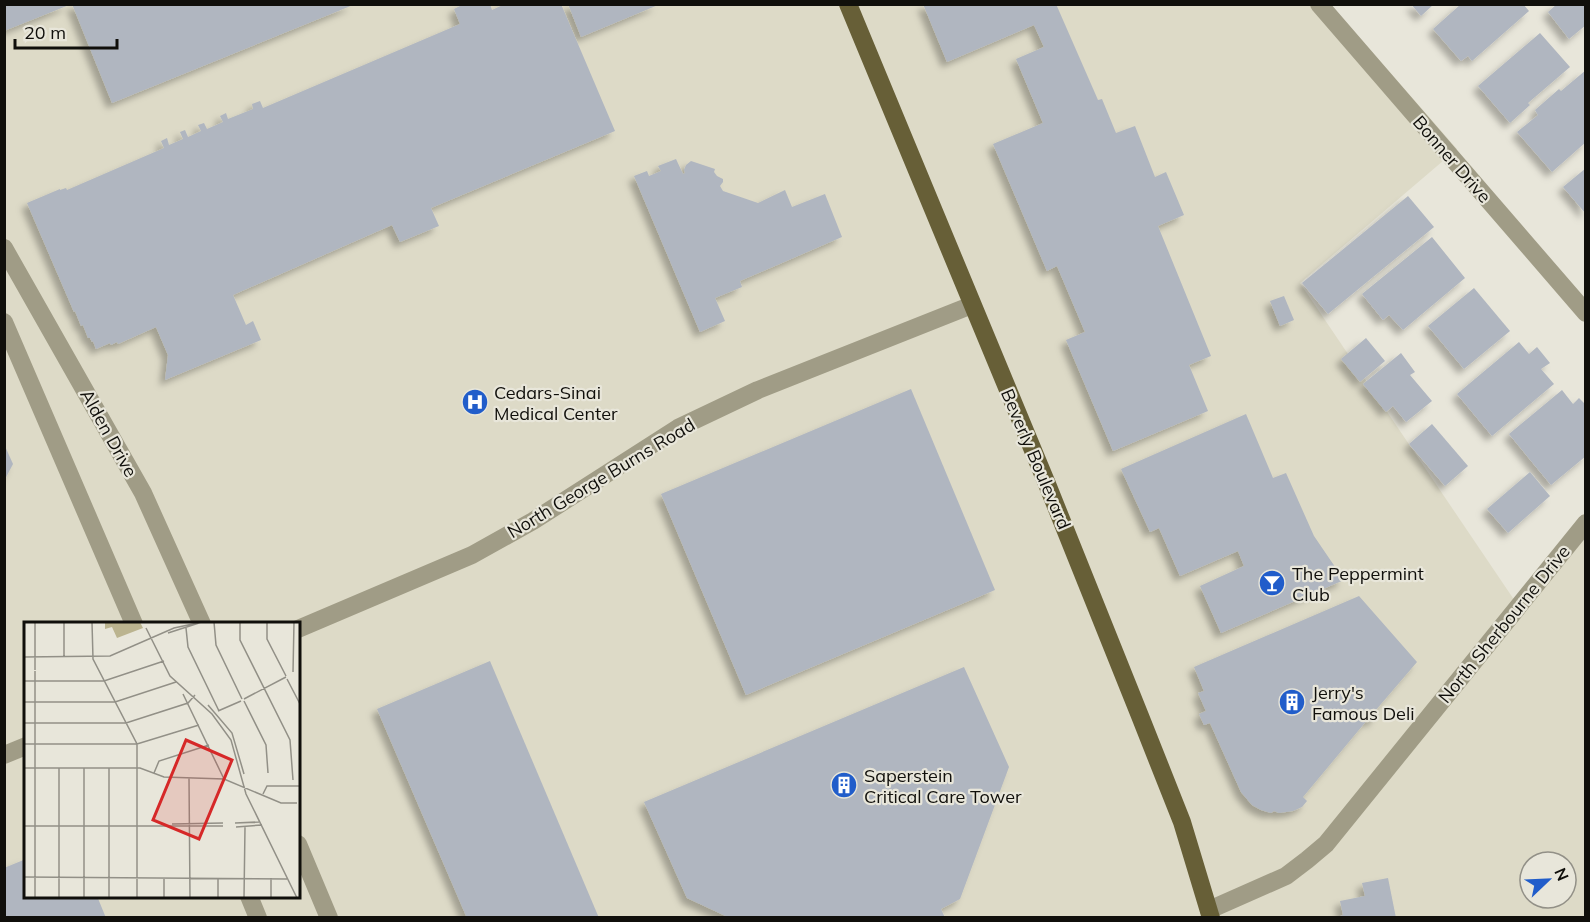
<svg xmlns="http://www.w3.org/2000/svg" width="1590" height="922" font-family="Mulish,sans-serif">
	<defs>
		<filter id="shadow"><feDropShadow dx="-5.5" dy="5.5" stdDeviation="3" flood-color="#0004"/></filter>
	</defs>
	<rect width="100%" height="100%" fill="#e8e6da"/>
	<path fill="#dddac7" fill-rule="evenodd" d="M 5,5 L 1331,5 L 1457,149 L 1300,283 L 1521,610 L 1585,535 L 1585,917 L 5,917 ZM 26,624 L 298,624 L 298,896 L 26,896 ZM 1530,862 L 1566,862 L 1566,898 L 1530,898 Z"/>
	<g fill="#b0b6c0" filter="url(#shadow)">
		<path d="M 4,4 L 69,4 L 69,5 L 4,31 Z"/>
		<path d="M 72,4 L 353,4 L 353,5 L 112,103 Z"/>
		<path d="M 464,4 L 490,4 L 492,10 L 505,4 L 561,4 L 615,131 L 431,208 L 439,226 L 400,242 L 392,225 L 233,295 L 246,325 L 253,321 L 261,340 L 165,380 L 168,355 L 156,327 L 118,344 L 117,342 L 111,345 L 110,343 L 96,349 L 93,341 L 92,342 L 90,338 L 88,338 L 83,325 L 81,326 L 75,311 L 74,312 L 27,203 L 60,189 L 60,190 L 66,188 L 67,190 L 164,148 L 161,141 L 167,138 L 169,145 L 183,139 L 180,132 L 185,130 L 188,137 L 201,131 L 198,125 L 204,123 L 207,129 L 223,122 L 220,116 L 226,113 L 228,119 L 253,109 L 252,104 L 260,101 L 263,108 L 460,24 L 454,9 Z"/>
		<path d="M 568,4 L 658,4 L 658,5 L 581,37 Z"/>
		<path d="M 923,4 L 1056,4 L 1098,100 L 1102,99 L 1116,133 L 1135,126 L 1155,177 L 1166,172 L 1184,215 L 1158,226 L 1211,356 L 1189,365 L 1208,411 L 1113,451 L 1066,340 L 1085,332 L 1057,266 L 1047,271 L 993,144 L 1043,123 L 1016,59 L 1044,47 L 1034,25 L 947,62 Z"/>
		<path d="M 1411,4 L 1434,4 L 1421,16 Z"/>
		<path d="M 1461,4 L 1523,4 L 1529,11 L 1472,61 L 1468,56 L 1461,61 L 1433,29 Z"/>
		<path d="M 1557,4 L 1584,4 L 1586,6 L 1586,25 L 1569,39 L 1548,12 Z"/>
		<path d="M 1540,33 L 1570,67 L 1528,103 L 1530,105 L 1510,123 L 1478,86 Z"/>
		<path d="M 1586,70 L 1586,142 L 1552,172 L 1517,132 L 1538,115 L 1535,110 L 1559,89 L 1561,91 Z"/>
		<path d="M 676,159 L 683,174 L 685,173 L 684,170 L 686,165 L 691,161 L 715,169 L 714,172 L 717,176 L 723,179 L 723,182 L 720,186 L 723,191 L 758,203 L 785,190 L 792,207 L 825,194 L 842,237 L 740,281 L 742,287 L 715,298 L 725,321 L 700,332 L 634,176 L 647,171 L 649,176 L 661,171 L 658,166 Z"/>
		<path d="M 1586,168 L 1586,214 L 1563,187 Z"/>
		<path d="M 1408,196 L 1434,227 L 1328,314 L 1302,283 Z"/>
		<path d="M 1432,237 L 1465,278 L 1403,330 L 1389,315 L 1383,320 L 1362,294 Z"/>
		<path d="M 1474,288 L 1510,331 L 1464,369 L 1428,326 Z"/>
		<path d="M 1284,296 L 1294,320 L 1280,326 L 1270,301 Z"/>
		<path d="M 1366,338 L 1385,361 L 1360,382 L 1341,359 Z"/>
		<path d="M 1519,342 L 1529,354 L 1537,347 L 1550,363 L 1541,369 L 1554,384 L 1492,436 L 1457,394 Z"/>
		<path d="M 1401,353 L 1415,372 L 1410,375 L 1432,401 L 1406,422 L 1393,406 L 1386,412 L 1363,384 Z"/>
		<path d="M 911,389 L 995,590 L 746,695 L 661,494 Z"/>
		<path d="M 1562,390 L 1573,404 L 1579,398 L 1586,405 L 1586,456 L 1551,485 L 1509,434 Z"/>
		<path d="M 1246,414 L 1273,478 L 1286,473 L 1314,536 L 1344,580 L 1221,633 L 1200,586 L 1244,566 L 1238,551 L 1180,576 L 1159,528 L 1150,532 L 1121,469 Z"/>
		<path d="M 1432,424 L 1468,466 L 1445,486 L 1409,444 Z"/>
		<path d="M 4,444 L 13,464 L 4,481 Z"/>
		<path d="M 1530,472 L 1550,496 L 1508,533 L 1487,509 Z"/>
		<path d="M 1359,596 L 1417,662 L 1375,711 L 1378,714 L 1372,722 L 1368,719 L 1303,797 L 1307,801 L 1302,807 L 1293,811 L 1279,813 L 1274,811 L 1271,813 L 1261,810 L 1252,805 L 1241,792 L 1210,723 L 1204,725 L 1199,714 L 1206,711 L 1198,693 L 1204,691 L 1194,667 Z"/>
		<path d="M 490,661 L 599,918 L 467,918 L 377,709 Z"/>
		<path d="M 964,667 L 1009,767 L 960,899 L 941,909 L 945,918 L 730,918 L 687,898 L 644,802 Z"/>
		<path d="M 26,859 L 26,896 L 97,896 L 106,918 L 4,918 L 4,868 Z"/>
		<path d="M 1388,878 L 1396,918 L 1336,918 L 1343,915 L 1340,901 L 1365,896 L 1362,883 Z"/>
	</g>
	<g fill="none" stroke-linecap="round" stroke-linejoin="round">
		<g stroke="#a09c86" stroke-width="18">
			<path d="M 1319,4 L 1586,313"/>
			<path d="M 4,248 L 143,493 L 202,624"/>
			<path d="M 4,322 L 134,624"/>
			<path d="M 298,629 L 472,555 L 533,521 L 678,428 L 758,390 L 972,305"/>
			<path d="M 4,755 L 26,746"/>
			<path d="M 298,844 L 329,918"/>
			<path d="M 249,896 L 258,918"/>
			<path d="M 1209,910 L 1286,876 L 1307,860 L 1326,844 L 1586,523"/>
		</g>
		<path stroke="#675f37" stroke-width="18" d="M 848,4 L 1047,484 L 1140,716 L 1182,822 L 1211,918"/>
	</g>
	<defs>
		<symbol id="hospital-disc" viewBox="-11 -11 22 22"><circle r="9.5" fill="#215dca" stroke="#e8e6da"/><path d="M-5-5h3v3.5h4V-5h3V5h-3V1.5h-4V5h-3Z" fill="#fff"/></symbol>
		<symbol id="bar-disc" viewBox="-11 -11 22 22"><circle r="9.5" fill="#215dca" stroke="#e8e6da"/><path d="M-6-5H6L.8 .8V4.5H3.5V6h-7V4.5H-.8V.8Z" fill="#fff"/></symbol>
		<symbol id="building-disc" viewBox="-11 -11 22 22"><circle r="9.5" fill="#215dca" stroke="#e8e6da"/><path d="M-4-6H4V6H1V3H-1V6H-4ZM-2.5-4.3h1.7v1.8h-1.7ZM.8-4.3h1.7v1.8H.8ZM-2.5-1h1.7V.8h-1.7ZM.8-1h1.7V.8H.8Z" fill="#fff"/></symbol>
	</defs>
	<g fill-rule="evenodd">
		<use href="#hospital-disc" x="460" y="387" width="30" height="30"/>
		<use href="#bar-disc" x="1257" y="568" width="30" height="30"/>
		<use href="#building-disc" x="1277" y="687" width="30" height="30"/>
		<use href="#building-disc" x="829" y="770" width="30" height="30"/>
	</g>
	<g text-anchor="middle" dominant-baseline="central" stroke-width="4.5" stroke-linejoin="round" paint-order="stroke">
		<g font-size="18" fill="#100f0b" stroke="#e8e6da">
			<text transform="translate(1452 159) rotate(49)">Bonner Drive</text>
			<text transform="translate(109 433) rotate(61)">Alden Drive</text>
			<text transform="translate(1036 459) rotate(67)">Beverly Boulevard</text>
			<text transform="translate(601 478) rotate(-31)">North George Burns Road</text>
			<text transform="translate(1504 624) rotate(-51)">North Sherbourne Drive</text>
		</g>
		<g font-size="18" fill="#100f0b" stroke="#e8e6da" text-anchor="start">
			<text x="494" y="392">Cedars-Sinai<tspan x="494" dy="21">Medical Center</tspan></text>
			<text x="1292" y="573">The Peppermint<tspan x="1292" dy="21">Club</tspan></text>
			<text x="1312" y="692">Jerry's<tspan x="1312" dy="21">Famous Deli</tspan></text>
			<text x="864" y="775">Saperstein<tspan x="864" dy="21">Critical Care Tower</tspan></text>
		</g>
	</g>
	<g transform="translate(24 622)">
		<rect width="276" height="276" fill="#e8e6da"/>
		<path d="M 81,0 L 116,0 L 119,6 L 93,16 L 88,5 L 81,7 Z" fill="#bbb48f"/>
		<path fill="none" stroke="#929087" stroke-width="1.5" d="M 11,0 L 11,48M 40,0 L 40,35M 68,0 L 69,37 L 113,122 L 113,276M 190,0 L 192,23 L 218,77M 216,0 L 216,18 L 266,118 L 269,158M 243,0 L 243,17 L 262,54M 122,6 L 146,54 L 188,92 L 207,118 L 222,172 L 273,276M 162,6 L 164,25 L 195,89M 144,11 L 175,1M 0,35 L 86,34 L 150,6 L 178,0M 269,50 L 270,0M 263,57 L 276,82M 0,59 L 80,59 L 140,39M 159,72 L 200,157M 220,77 L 262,55M 220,79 L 242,123 L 244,151M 0,80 L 91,80 L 152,60M 184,83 L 208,111 L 220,152M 194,89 L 217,79M 0,101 L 102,101 L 164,81 L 171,73M 0,122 L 113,122 L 175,103M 0,146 L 116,146 L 140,155 L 200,157 L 257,181 L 273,181M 35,146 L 35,276M 60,146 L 60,276M 85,146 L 85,276M 130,151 L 135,139 L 185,123M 165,156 L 166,276M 239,172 L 243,164 L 276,164M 211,201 L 235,200M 148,202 L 199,201M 0,204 L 199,204M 212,205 L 238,203M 0,255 L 263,257M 11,276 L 11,49M 140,276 L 140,256M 194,276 L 194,256M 220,276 L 221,205M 247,276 L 247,256"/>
		<path fill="#d62828" fill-opacity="0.15" stroke="#d62828" stroke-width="3" d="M 162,118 L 208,138 L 175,217 L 129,198 Z"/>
		<rect width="276" height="276" fill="none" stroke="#100f0b" stroke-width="3"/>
	</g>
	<rect width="1590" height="922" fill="none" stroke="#100f0b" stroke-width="12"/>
	<g transform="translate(1548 880) rotate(67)"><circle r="28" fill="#e8e6da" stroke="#929087" stroke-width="1.5"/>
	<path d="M0-4.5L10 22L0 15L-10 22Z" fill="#215dca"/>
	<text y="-9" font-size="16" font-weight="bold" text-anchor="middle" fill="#100f0b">N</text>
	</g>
	<path d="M15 39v9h102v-9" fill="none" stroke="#100f0b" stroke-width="3"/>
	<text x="24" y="39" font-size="18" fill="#100f0b" stroke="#e8e6da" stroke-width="4.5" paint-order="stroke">20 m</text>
</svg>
